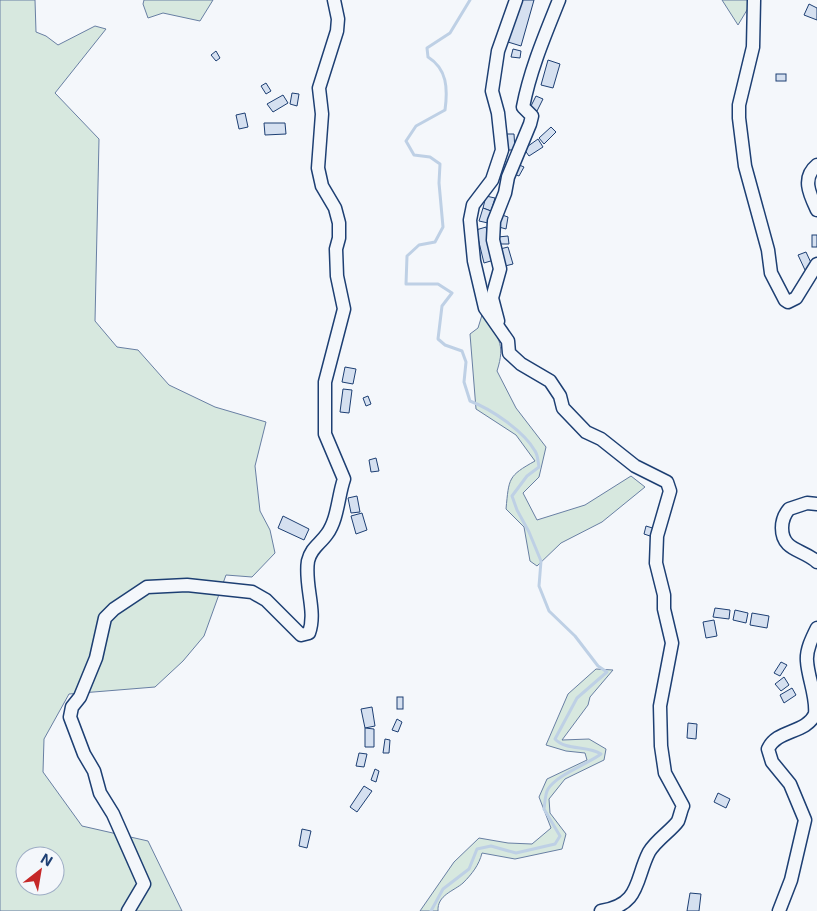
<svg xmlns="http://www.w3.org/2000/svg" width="817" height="911" font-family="Inter,sans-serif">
	<rect width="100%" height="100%" fill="#f4f7fb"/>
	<g fill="#d7e8df" stroke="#687fa3" fill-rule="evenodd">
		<path d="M 0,0 L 35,0 L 36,32 L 46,36 L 58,45 L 95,26 L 106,29 L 55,93 L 99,139 L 95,321 L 117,347 L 138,350 L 169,385 L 215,407 L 266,422 L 255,466 L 260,511 L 270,530 L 275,553 L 252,577 L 226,575 L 204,636 L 183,661 L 155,687 L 69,694 L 44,739 L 43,772 L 82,826 L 148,841 L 182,911 L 0,911 ZM 25,856 L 55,856 L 55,886 L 25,886 Z"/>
		<path d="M 144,0 L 213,0 L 200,21 L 163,13 L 148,18 L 143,4 Z"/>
		<path d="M 722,0 L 753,0 L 738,25 Z"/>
		<path d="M 482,315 C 498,337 506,343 497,371 L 516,408 L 546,447 L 539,477 L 523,493 L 537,520 L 585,505 L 631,476 L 645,487 L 602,522 L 561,543 L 537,566 L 530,561 L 524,527 L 506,509 C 509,478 508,476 535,461 L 516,435 L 476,409 L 470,334 L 478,328 Z"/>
		<path d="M 596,669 L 613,670 L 590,697 L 588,705 L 562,740 L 589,739 L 606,749 L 604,760 L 565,779 L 549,799 L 550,813 L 566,834 L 562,849 L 515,859 L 482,853 C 479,865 472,874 463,883 C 454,891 437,895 438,911 L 420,911 L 454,862 L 479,838 L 508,843 L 532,844 L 551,828 L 539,797 L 547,779 L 587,760 L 585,753 L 566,751 L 546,745 L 568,694 Z"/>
	</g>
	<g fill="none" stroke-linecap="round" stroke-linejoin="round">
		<path stroke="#bed0e5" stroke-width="3" d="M 431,911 L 443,889 L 469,869 L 477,849 L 491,846 L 516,853 L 555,844 L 560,836 L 544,809 C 545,803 545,794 548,789 C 558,774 586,765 601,754 C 588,745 566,751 555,739 L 577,698 L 607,672 L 598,666 L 575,636 L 549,611 L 539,586 L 541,561 L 529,532 L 517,510 L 512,496 L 527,476 L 539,467 C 538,462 538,455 535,451 C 524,431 491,409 470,401 L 464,382 L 466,362 L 462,351 L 445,345 L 438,339 L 442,306 L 452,293 L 438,284 L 406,284 L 407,256 L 419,245 L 435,242 L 443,227 L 439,183 L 440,164 L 430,157 L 414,155 L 406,141 L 416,126 L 445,110 C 448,88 447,69 428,57 L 427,48 L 450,33 L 470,0"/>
	</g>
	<g fill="#d5e0f0" stroke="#1d3f73">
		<path d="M 520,0 L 534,0 L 521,46 L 508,42 Z"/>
		<path d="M 809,4 L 817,8 L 817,20 L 804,15 Z"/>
		<path d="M 513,49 L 521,51 L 520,58 L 511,57 Z"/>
		<path d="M 216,51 L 220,58 L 216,61 L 211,55 Z"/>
		<path d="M 548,60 L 560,64 L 553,88 L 541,85 Z"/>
		<rect x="776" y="74" width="10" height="7"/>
		<path d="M 266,83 L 271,91 L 266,94 L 261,86 Z"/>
		<path d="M 292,93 L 299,94 L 297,106 L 290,104 Z"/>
		<path d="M 283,95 L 288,103 L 273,112 L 267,104 Z"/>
		<path d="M 536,96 L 543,99 L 537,111 L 530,108 Z"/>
		<path d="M 245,113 L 248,127 L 239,129 L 236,115 Z"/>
		<path d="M 264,123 L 285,123 L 286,134 L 265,135 Z"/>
		<path d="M 551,127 L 556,132 L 544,144 L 539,138 Z"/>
		<path d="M 505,134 L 514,134 L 515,150 L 506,150 Z"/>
		<path d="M 538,139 L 543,147 L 529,156 L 524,149 Z"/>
		<path d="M 517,164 L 524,167 L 519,176 L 512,173 Z"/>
		<path d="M 486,196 L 495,198 L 491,211 L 483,208 Z"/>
		<path d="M 483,208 L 491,211 L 488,223 L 479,221 Z"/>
		<path d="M 502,215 L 508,217 L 506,229 L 499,227 Z"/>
		<path d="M 486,227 L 494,260 L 484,263 L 476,230 Z"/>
		<rect x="812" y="235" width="5" height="12"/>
		<path d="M 508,236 L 509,244 L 498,244 L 498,237 Z"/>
		<path d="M 508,247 L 513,264 L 505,266 L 500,249 Z"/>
		<path d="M 806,252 L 813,267 L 805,270 L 798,255 Z"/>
		<path d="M 345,367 L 356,369 L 353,384 L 342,382 Z"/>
		<path d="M 343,389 L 352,390 L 349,413 L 340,412 Z"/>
		<path d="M 368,396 L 371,404 L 366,406 L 363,398 Z"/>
		<path d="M 376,458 L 379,471 L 371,472 L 369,460 Z"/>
		<path d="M 357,496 L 360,512 L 351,513 L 348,498 Z"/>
		<path d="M 362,513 L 367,530 L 356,534 L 351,516 Z"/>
		<path d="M 283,516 L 309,529 L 304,540 L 278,528 Z"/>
		<path d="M 646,526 L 659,530 L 656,538 L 644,534 Z"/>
		<path d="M 715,608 L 730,610 L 729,619 L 713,617 Z"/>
		<path d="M 735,610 L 748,613 L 746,623 L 733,620 Z"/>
		<path d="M 752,613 L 769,616 L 767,628 L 750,625 Z"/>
		<path d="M 714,620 L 717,636 L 706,638 L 703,622 Z"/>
		<path d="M 781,662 L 787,665 L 780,676 L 774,673 Z"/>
		<path d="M 784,677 L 789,685 L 781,691 L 775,684 Z"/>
		<path d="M 792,688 L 796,695 L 784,703 L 780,695 Z"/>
		<rect x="397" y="697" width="6" height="12"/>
		<path d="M 372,707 L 375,726 L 365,728 L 361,709 Z"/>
		<path d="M 397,719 L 402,722 L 398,732 L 392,730 Z"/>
		<path d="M 688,723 L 697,724 L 696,739 L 687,738 Z"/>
		<path d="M 365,728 L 374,729 L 374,747 L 365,747 Z"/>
		<path d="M 385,739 L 390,740 L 389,753 L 383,753 Z"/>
		<path d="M 359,753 L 367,754 L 364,767 L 356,766 Z"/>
		<path d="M 375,769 L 379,771 L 376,782 L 371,780 Z"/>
		<path d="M 364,786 L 372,791 L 357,812 L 350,807 Z"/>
		<path d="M 718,793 L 730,799 L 726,808 L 714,802 Z"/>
		<path d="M 302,829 L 311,831 L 307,848 L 299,846 Z"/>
		<path d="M 690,893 L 701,894 L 699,911 L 687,911 Z"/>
	</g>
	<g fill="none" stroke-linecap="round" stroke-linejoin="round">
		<defs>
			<g id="minor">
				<path d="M 516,0 L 498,51 L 492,91 L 498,113 L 502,150 L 492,180 L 473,205 L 470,220 L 474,261 L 485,308 L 508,341 L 509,353 L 521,364 L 550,381 L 560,396 L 563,408 L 586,432 L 601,439 L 635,466 L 667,482 L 670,491 L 657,536 L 656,563 L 664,595 L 664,609 L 672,643 L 660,706 L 661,746 L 665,773 L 683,806 C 681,810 680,816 678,821 C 672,830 656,840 649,852 C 635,879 641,905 601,911"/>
				<path d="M 754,0 L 753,47 L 739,105 L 739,118 L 745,166 L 768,250 L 771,273 L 785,300 L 788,302 L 796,298 L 817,264"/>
				<path d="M 817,165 C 801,178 810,195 817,210"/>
				<path d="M 498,321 L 492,298 L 500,269 L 493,240 L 494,221 L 505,193 L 508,177 L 530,124 L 532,116 L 523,107 C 530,70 545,35 559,0"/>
				<path d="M 817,504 L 807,503 L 789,509 C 784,515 782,520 782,528 C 782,551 803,549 817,562"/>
				<path d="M 128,911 L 144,884 L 113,814 L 100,793 L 94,771 L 84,754 L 70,717 L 72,707 L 80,697 L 96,658 L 105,618 L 114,609 L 147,587 L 187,585 L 252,592 L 266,600 L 301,635 L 309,633 C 317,611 304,585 308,561 C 311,548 320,544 327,534 C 338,519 338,496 344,479 L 325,434 L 325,382 L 344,309 L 337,276 L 336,249 L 339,238 L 339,223 L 335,208 L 322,186 L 318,168 L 322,114 L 319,88 L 337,31 L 338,19 L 334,0"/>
				<path d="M 779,911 L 791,880 L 805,820 L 790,784 L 772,762 L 768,749 C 777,729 806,734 815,714 C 817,697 808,678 807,661 C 806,650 812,638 817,628"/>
			</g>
		</defs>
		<use href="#minor" stroke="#1d3f73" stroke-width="15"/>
		<use href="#minor" stroke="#f4f7fb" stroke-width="12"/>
	</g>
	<g transform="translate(40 871) rotate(31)"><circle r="24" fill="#f4f7fb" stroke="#9eadc5"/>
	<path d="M0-4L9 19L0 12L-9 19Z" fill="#c62828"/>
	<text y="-8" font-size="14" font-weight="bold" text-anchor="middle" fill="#1d3f73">N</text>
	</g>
</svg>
